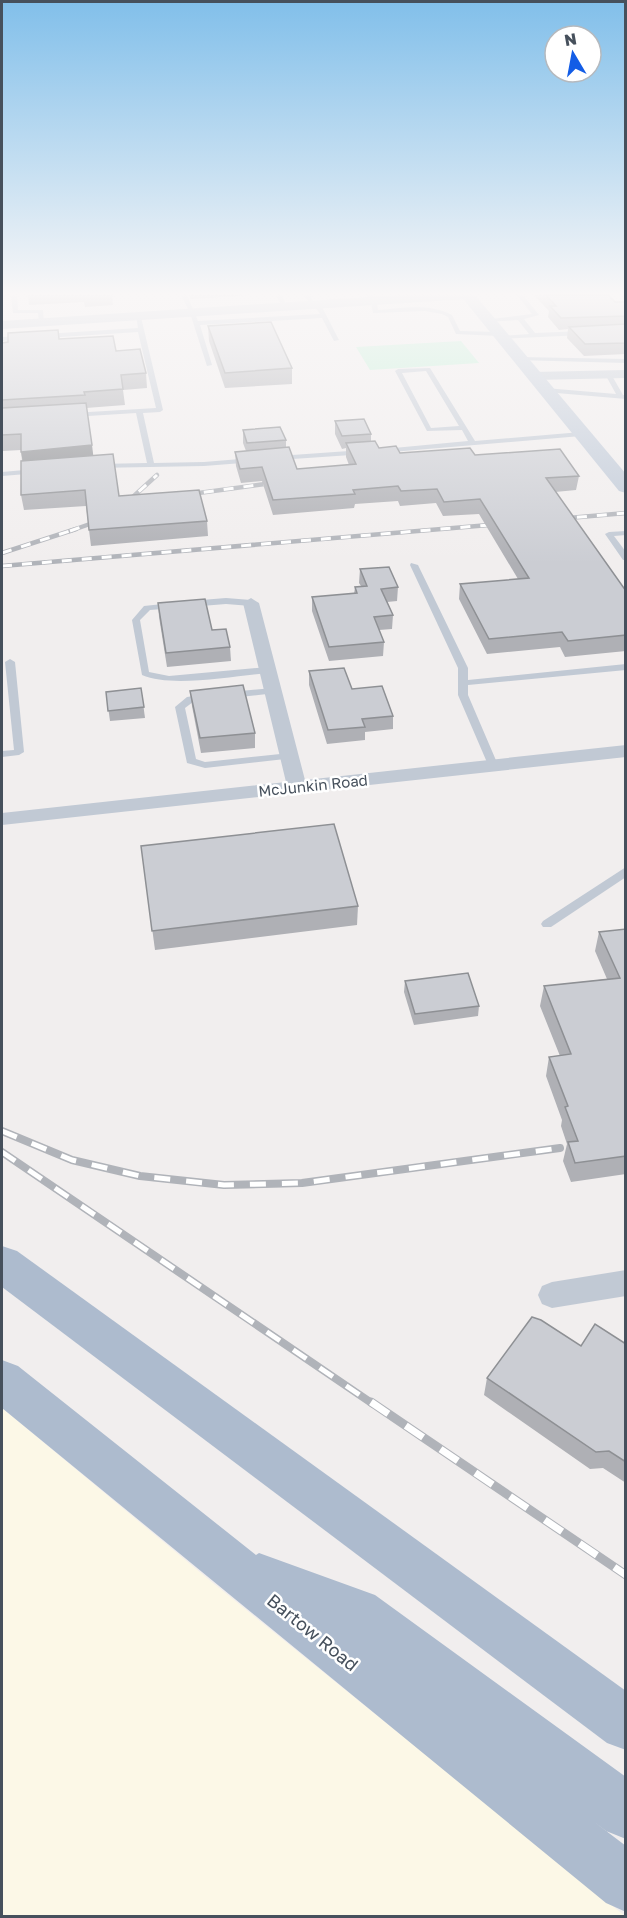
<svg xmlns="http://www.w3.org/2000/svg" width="627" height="1918" font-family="'Golos Text',sans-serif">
	<rect width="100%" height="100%" fill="#f1eeee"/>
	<path fill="#fcf8e7" d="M 2,1408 L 213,1583 L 625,1916 L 2,1916 Z"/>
	<path fill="#bbf0d4" d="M 461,341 L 479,363 L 370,370 L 356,347 Z"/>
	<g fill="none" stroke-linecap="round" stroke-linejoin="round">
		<g fill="#c1c9d4" fill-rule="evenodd">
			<path d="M 2,295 L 7,295 L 2,298 Z"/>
			<path d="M 11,295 L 17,295 L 18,310 L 43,310 L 44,323 L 39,322 L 38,313 L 13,313 Z"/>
			<path d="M 181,295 L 187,295 L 198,321 L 320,314 C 316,306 309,304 304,295 L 310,295 L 313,301 L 321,305 L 339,340 L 334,341 L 322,318 L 200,325 L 212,365 L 207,366 L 190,313 Z"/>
			<path d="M 276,295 L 282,295 L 287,308 L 283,308 Z"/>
			<path d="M 367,295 L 373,295 L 377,302 L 378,310 C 402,308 430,303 452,315 L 460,331 L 499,332 L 502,334 L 499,336 L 456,334 L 448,317 L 442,314 L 425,311 L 373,313 L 371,302 Z"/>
			<path d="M 517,295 L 523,295 L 539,315 L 524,319 L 535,333 L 583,331 L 586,333 L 583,335 L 499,339 L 501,336 L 529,334 L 518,320 L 487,322 L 484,320 L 532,314 Z"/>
			<path d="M 136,316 L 141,317 L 163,410 L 160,412 L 143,413 L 154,463 L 204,462 L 252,458 L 255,458 L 255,462 L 204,466 L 95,468 L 95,464 L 98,464 L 147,463 L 136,413 L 72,417 L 69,415 L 72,413 L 156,408 L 138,332 L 45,338 L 42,336 L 45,334 L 138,328 Z"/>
			<path d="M 2,337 L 24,336 L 27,338 L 2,341 Z"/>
			<path d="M 519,357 L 626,359 L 626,363 L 517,360 L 516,359 Z"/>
			<path d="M 430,368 L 475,441 L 581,432 L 584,434 L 581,436 L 380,453 L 380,449 L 383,449 L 468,441 L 462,430 L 427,431 L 395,371 L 398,369 ZM 426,371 L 459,426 L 431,428 L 402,373 Z"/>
			<path d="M 608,372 L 611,374 L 623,395 L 626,395 L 626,399 L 545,392 L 542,390 L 545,388 L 616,394 L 605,374 Z"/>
			<path d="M 363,450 L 366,450 L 366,454 L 278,460 L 274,458 L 278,456 Z"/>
			<path d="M 36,469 L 40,471 L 39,473 L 2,476 L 2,472 Z"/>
			<path d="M 626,531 L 626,535 L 614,536 L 626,552 L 626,560 L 623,560 L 605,534 L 609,532 Z"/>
			<path d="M 411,563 L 418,565 L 468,668 L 468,680 L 626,664 L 626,670 L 468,685 L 468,695 L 498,765 L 493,768 L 489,767 L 458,695 L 458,668 L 410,565 Z"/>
			<path d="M 226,598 L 251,600 L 255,603 L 251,606 L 226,604 L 189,607 L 185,604 L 189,601 Z"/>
			<path d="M 172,603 L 175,604 L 175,608 L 150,610 L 140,620 L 149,672 L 169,676 L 268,667 L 273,670 L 268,673 C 234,676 171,688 142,675 L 132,620 L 144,606 Z"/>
			<path d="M 10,659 L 15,662 L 24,752 L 19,755 L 2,757 L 2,751 L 14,750 L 5,662 Z"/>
			<path d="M 273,688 L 278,691 L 276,693 L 230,698 L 225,695 L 230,692 Z"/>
			<path d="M 207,694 L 212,697 L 210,699 L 193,702 L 185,708 L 196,759 L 205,762 L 290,753 L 295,756 L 294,758 L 205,768 L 187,763 L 175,707 L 187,697 Z"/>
			<path d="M 626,867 L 626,877 L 551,927 L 543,927 L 541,924 L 543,921 Z"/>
		</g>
		<g fill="#c1c9d4" fill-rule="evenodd">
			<path d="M 626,370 L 626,378 L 533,380 L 527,376 L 533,372 Z"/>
			<path d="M 251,598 L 259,603 L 305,780 L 626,745 L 626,757 L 2,825 L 2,813 L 286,782 L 243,603 Z"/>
			<path d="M 626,1270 L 626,1296 L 552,1308 L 542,1304 L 538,1295 L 542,1286 L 552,1282 Z"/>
		</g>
		<path fill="#c1c9d4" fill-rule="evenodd" d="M 399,295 L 473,295 L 467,299 L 2,329 L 2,321 Z"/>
		<path fill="#c0cad8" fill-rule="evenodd" d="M 460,295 L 475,295 L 626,474 L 626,493 L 619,491 Z"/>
		<g fill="#adbbce" fill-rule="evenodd">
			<path d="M 2,1246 L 17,1251 L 626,1691 L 626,1750 L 607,1743 L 2,1287 Z"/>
			<path d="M 2,1360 L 18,1366 L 256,1555 L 259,1553 L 375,1595 L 626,1777 L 626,1839 L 606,1831 L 593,1821 L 626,1846 L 626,1912 L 606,1903 L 2,1408 Z"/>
		</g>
		<defs>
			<g id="rail-far2">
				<path d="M 184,495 L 279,482"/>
				<path d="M 124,505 L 157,475"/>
				<path d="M 557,519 L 626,513"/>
				<path d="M 70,531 L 104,519"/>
				<path d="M 2,553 L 76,529"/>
				<path d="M 2,566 L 501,524"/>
			</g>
			<g id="rail-far1">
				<path d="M 2,1131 L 72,1160 L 140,1176 L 224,1185 L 302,1183 L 560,1148"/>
				<path d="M 2,1152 L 373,1404"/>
			</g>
			<path id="rail" d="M 371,1402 L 626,1575"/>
		</defs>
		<use href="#rail-far2" stroke="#b0b3b9" stroke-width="4.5"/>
		<use href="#rail-far1" stroke="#b0b3b9" stroke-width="8"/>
		<use href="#rail" stroke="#b0b3b9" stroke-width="9"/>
		<use href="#rail-far2" stroke="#fff" stroke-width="3" stroke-dasharray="10" stroke-linecap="butt"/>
		<use href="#rail-far1" stroke="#fff" stroke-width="5" stroke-dasharray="16" stroke-linecap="butt"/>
		<use href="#rail" stroke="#fff" stroke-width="7" stroke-dasharray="21" stroke-linecap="butt"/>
	</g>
	<g fill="#afb0b5">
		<path d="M 28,295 L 112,295 L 113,305 L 85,307 L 84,302 L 29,305 Z"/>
		<path d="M 189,295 L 253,295 L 191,299 Z"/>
		<path d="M 534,295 L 608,295 L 615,302 L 626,302 L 626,354 L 584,356 L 567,338 L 568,329 L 559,330 L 548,317 L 549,311 Z"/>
		<path d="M 208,326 L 292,368 L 292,384 L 225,388 L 209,341 Z"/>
		<path d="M 59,339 L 116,351 L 146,373 L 147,388 L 123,390 L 125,405 L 86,408 L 93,456 L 119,496 L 207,521 L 208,536 L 91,546 L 86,506 L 24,510 L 21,495 L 22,461 L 21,450 L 3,451 L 2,446 L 2,343 Z"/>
		<path d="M 335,421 L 371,434 L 371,441 L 379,448 L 400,453 L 475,455 L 579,476 L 576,490 L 555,492 L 626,591 L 626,651 L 565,657 L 560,647 L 487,654 L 459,599 L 460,584 L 518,579 L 479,514 L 443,516 L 436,503 L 400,506 L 398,501 L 355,504 L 354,508 L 273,515 L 262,481 L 241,483 L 236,466 L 235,452 L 246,451 L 243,443 L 243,430 L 286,440 L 286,448 L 297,469 L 349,465 L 346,457 L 346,448 L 342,449 L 335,434 Z"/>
		<path d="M 360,569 L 398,587 L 397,601 L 387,602 L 393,615 L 392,629 L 379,630 L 384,642 L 383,656 L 329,661 L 312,611 L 312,597 L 354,594 L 355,587 L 361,586 L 359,583 Z"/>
		<path d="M 158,603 L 212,630 L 230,647 L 231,661 L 167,667 L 159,617 Z"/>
		<path d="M 309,671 L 352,689 L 393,716 L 393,729 L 365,732 L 365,740 L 327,744 L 309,685 Z"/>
		<path d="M 141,688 L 145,718 L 110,721 L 106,692 Z"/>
		<path d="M 190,691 L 255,733 L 255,748 L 201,753 L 192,706 Z"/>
		<path d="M 141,846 L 358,906 L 357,925 L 155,950 Z"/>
		<path d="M 626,929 L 626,1174 L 571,1182 L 563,1161 L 567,1144 L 561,1126 L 562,1120 L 546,1076 L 549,1057 L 560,1056 L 540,1006 L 544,986 L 607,979 L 595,951 L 599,932 Z"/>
		<path d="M 405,981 L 479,1006 L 478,1016 L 414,1025 L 404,992 Z"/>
		<path d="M 626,1344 L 626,1483 L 603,1468 L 590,1469 L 484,1395 L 487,1378 L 581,1346 Z"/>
	</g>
	<path fill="#8e9094" d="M 92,445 L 94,462 L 24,468 L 21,452 Z"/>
	<g fill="#cbcdd3" stroke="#8e9094" stroke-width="1.5">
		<path d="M 546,295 L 608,295 L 615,302 L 626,302 L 626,316 L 561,318 L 550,306 L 556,306 Z"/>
		<path d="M 271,322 L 292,368 L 225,373 L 208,326 Z"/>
		<path d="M 626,324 L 626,343 L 585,344 L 569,327 Z"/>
		<path d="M 58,330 L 59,339 L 113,336 L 116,351 L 140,349 L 146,373 L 121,375 L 123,389 L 84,392 L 85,395 L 2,400 L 2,343 L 8,342 L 8,333 Z"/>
		<path d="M 86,403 L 92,445 L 21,452 L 21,434 L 2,435 L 2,408 Z"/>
		<path d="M 364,419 L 371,434 L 342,436 L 335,421 Z"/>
		<path d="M 280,427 L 286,440 L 247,443 L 243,430 Z"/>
		<path d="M 375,441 L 379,448 L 396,446 L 400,453 L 470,448 L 475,455 L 560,449 L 579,476 L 546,478 L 626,591 L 626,635 L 568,641 L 562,632 L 489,639 L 460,584 L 529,578 L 480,499 L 444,502 L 437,489 L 401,491 L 398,486 L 353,490 L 355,494 L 273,500 L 262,467 L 240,469 L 235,452 L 289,447 L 297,469 L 356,464 L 346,443 Z"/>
		<path d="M 113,454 L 119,496 L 199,490 L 207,521 L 89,530 L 85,490 L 21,495 L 21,461 Z"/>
		<path d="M 389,567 L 398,587 L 381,589 L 393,615 L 374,617 L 384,642 L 329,647 L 312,597 L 357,593 L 355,587 L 367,586 L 360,569 Z"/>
		<path d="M 205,599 L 212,630 L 226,629 L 230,647 L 166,653 L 158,603 Z"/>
		<path d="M 344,668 L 352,689 L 382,686 L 393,716 L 362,719 L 365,727 L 328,730 L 309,671 Z"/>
		<path d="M 243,685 L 255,733 L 200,738 L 190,691 Z"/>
		<path d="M 141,688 L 144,707 L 108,711 L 106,692 Z"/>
		<path d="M 334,824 L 358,906 L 152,931 L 141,846 Z"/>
		<path d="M 626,929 L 626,1156 L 575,1163 L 568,1142 L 578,1141 L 565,1107 L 568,1106 L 549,1057 L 571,1054 L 544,986 L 620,978 L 599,932 Z"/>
		<path d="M 468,973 L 479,1006 L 415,1014 L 405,981 Z"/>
		<path d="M 532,1317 L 541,1320 L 581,1346 L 595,1324 L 626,1344 L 626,1462 L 609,1451 L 596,1452 L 487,1378 Z"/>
	</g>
	<linearGradient id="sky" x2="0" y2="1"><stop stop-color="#81bfea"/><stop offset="0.52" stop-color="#f9f7f7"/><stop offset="1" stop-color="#f9f7f7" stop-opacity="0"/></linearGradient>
	<rect width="627" height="564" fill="url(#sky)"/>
	<g text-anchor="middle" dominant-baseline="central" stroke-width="5" stroke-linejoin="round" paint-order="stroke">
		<g font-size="15" fill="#46505c" stroke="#fff">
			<text transform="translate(313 785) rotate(-6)">McJunkin Road</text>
		</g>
		<g font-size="18" fill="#46505c" stroke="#fff">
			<text transform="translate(313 1632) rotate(39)">Bartow Road</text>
		</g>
	</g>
	<rect width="627" height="1918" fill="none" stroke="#46505c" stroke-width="6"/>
	<g transform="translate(573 54) rotate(350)"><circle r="28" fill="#ffffff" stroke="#b5b9be" stroke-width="1.5"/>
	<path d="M0-4.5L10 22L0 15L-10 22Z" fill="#135de6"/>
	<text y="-9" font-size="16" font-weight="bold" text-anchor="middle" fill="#46505c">N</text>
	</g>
</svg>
